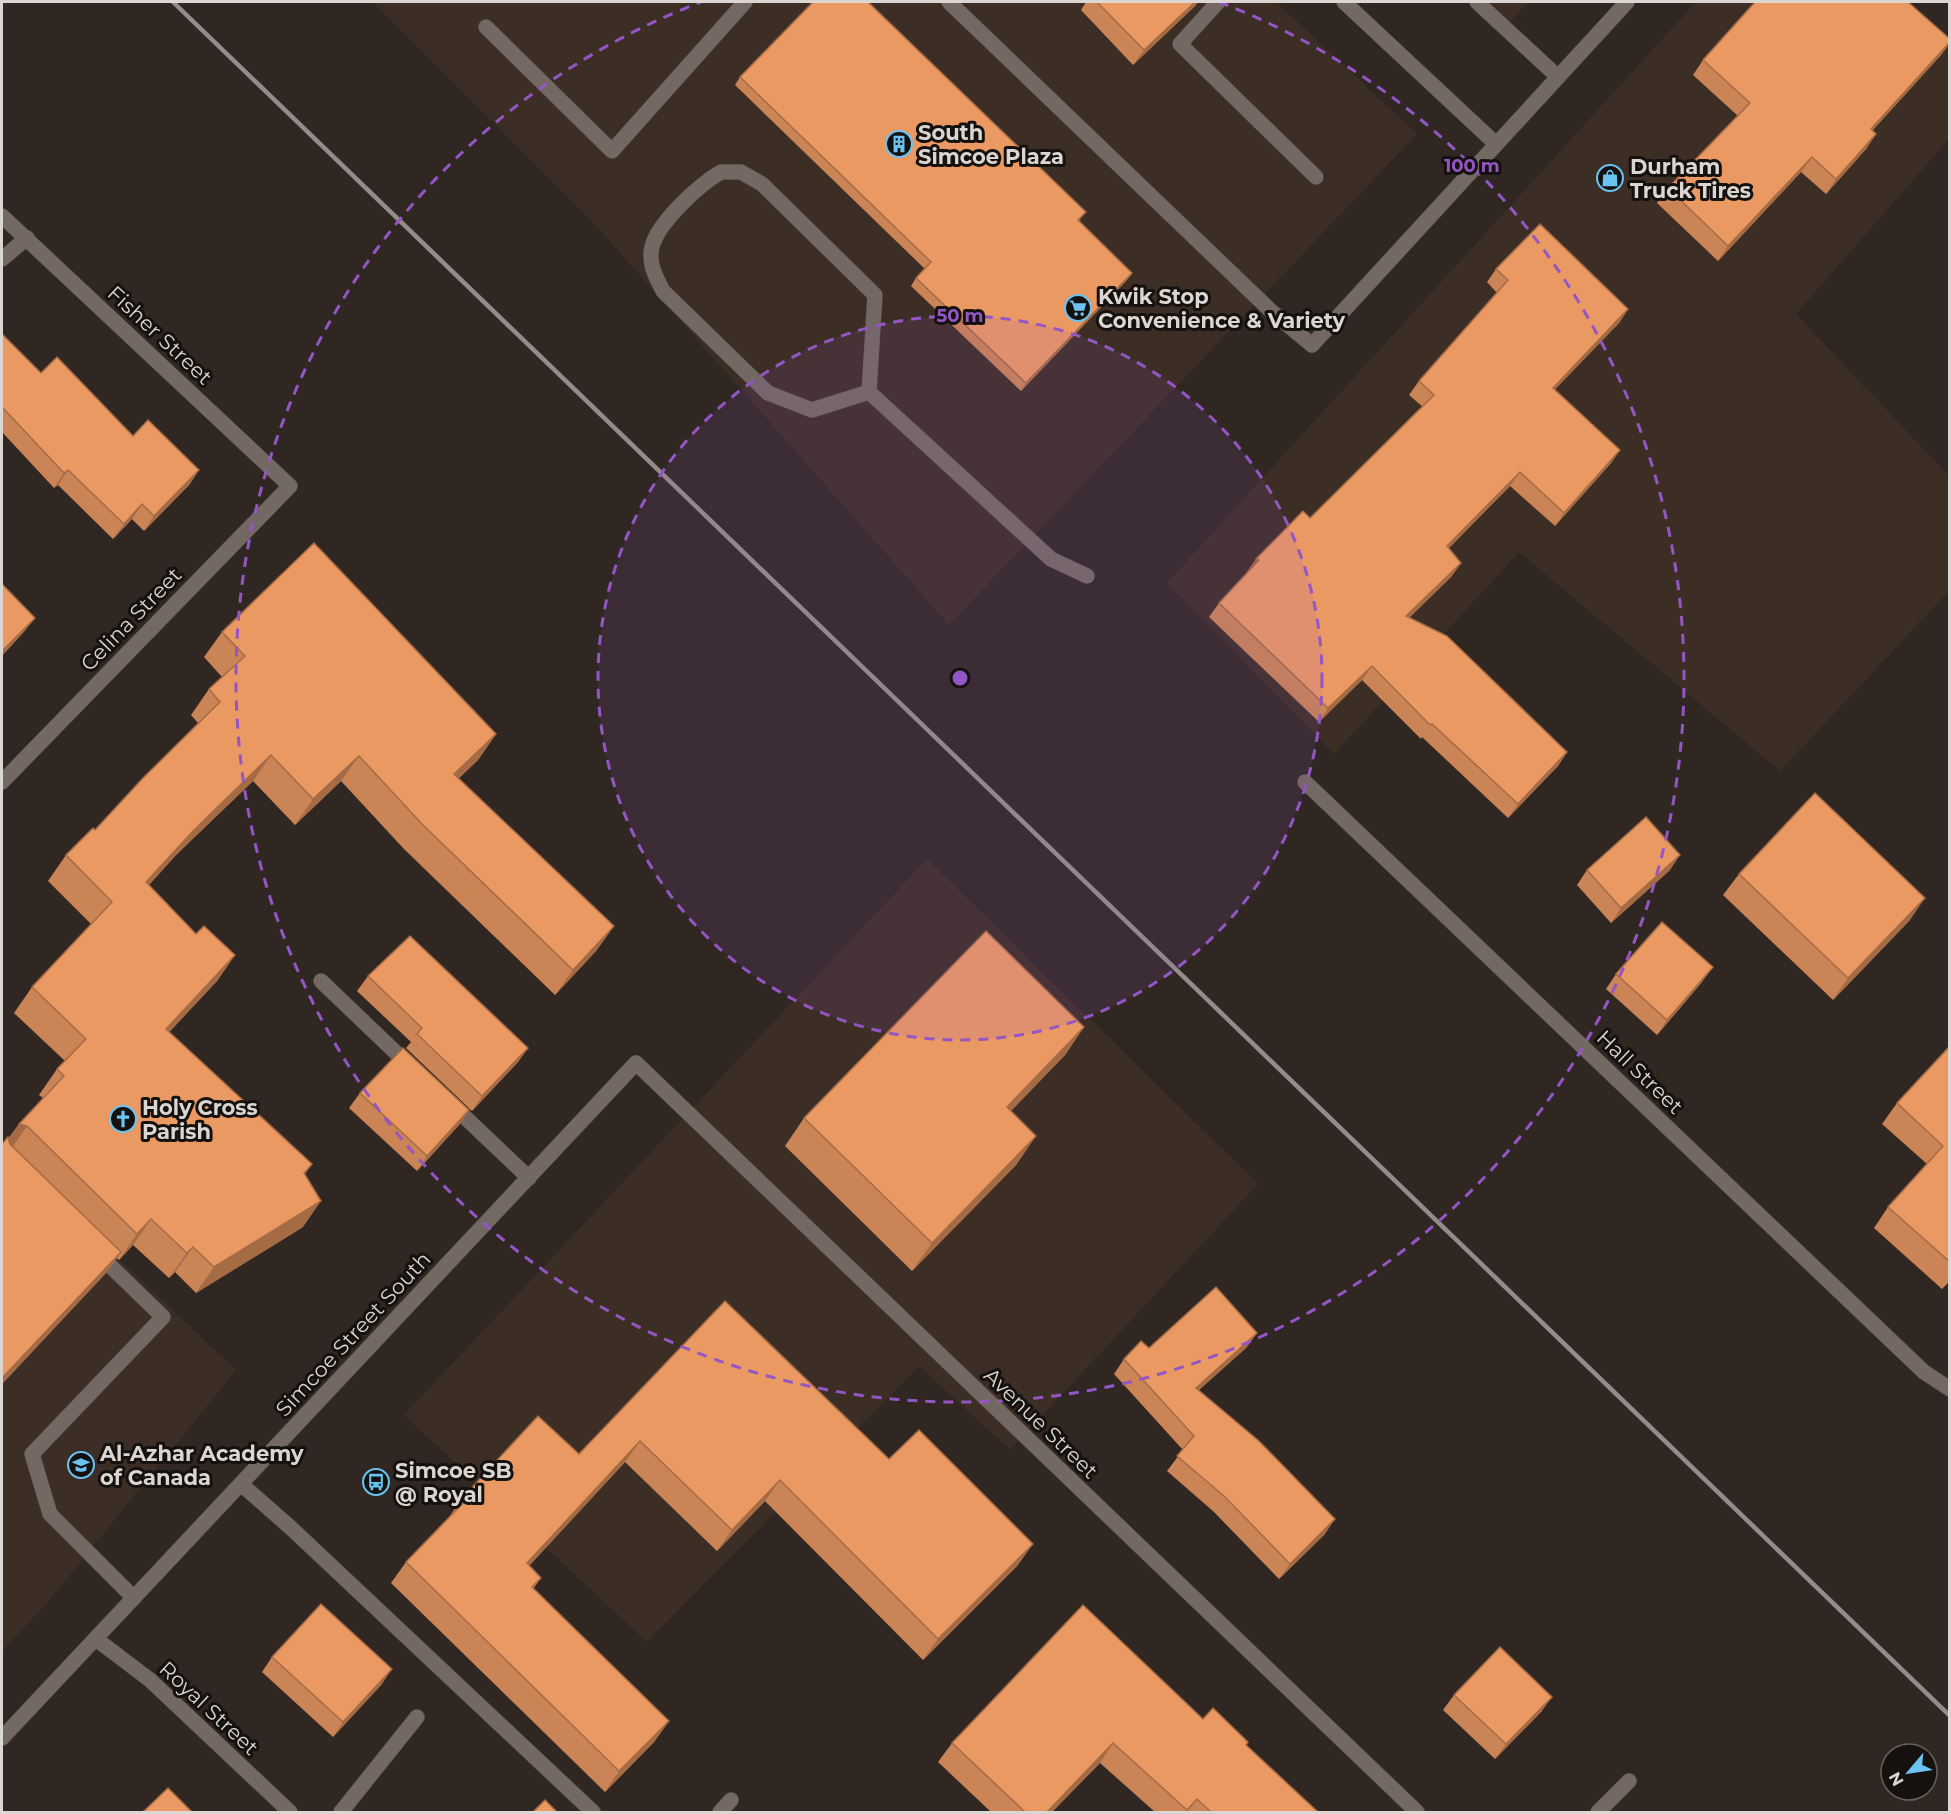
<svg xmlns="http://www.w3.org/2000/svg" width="1951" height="1814" font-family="Montserrat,sans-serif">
	<rect width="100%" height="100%" fill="#302722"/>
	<g fill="#3d2e25">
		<path d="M 373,2 L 1276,2 L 1417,134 L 949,625 L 593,222 Z"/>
		<path d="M 1470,2 L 1529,2 L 1502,30 Z"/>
		<path d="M 1696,2 L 1893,2 L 1949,38 L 1949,139 L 1796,314 L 1949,476 L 1949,591 L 1780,771 L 1519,552 L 1334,754 L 1167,583 Z"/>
		<path d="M 927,859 L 1258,1184 L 1010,1450 L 919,1366 L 647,1642 L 404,1415 Z"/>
		<path d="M 2,1149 L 236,1370 L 47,1603 L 2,1651 Z"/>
	</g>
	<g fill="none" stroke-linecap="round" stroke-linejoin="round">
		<defs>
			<g id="service">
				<path d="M 949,2 L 1271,311 L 1312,345"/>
				<path d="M 1218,2 L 1180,44 L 1316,177"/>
				<path d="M 1477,2 L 1558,77"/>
				<path d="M 486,27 L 612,151 L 745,2"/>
				<path d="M 721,172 L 741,172 L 762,184 L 875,295 L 869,392 L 812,410 L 768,393 L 663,291 C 656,277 648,264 652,247 C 658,222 700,184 721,172 Z"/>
				<path d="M 869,392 L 1051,559 L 1087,576"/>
				<path d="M 321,981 L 412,1068"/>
				<path d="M 450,1103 L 529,1178"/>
				<path d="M 97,1253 L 163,1317 L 32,1454 L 50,1514 L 134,1598"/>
				<path d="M 241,1484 L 291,1528 L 593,1812"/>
				<path d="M 341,1812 L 417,1717"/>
				<path d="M 720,1812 L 731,1800"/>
			</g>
			<g id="minor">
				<path d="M 1344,2 L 1496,144"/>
				<path d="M 2,216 L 290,486 L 2,782"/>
				<path d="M 2,259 L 27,238"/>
				<path d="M 1305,782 L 1924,1372 L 1950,1389"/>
				<path d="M 636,1063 L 1417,1812"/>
				<path d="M 96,1639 L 150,1680 L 290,1812"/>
				<path d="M 1598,1812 L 1629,1781"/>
			</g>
			<g id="secondary">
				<path d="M 1312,345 L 1627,2"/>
				<path d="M 2,1738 L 636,1063"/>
			</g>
		</defs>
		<use href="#service" stroke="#4b433f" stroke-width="16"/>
		<use href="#minor" stroke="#4b433f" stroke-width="16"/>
		<use href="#secondary" stroke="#4b433f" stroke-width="16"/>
		<use href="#service" stroke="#736962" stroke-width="15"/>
		<use href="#minor" stroke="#736962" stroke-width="15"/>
		<use href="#secondary" stroke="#736962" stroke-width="15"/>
		<path stroke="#948c88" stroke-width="4.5" d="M 173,2 L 1950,1716"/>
	</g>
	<g fill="#ca8455">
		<path d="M 1086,2 L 1198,2 L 1195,6 L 1133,65 L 1081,10 Z"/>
		<path d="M 1950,43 L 1941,55 L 1872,131 L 1876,134 L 1866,149 L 1826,194 L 1801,172 L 1718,261 L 1657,203 L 1668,188 L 1738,116 L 1693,75 L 1703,60 Z"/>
		<path d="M 740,77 L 1081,219 L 1079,221 L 1132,273 L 1127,280 L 1021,391 L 911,286 L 916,278 L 925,269 L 735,85 Z"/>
		<path d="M 1496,269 L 1628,309 L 1619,323 L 1554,390 L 1620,450 L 1611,463 L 1555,526 L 1510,486 L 1449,548 L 1461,563 L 1451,577 L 1409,618 L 1567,752 L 1558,766 L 1508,818 L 1422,737 L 1421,739 L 1362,680 L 1319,722 L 1209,617 L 1219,603 L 1247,573 L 1246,573 L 1310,518 L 1423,407 L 1409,395 L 1419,381 L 1497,293 L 1487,282 Z"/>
		<path d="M 2,334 L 41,373 L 133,436 L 199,470 L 189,485 L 144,531 L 132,519 L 113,539 L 58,485 L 54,488 L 2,432 Z"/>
		<path d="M 222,632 L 496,734 L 478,760 L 458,779 L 614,926 L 596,951 L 555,995 L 404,849 L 341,781 L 295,825 L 253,781 L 176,855 L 149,885 L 196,934 L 235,955 L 217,981 L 169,1032 L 312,1164 L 305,1174 L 303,1227 L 196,1293 L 175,1272 L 169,1278 L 133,1245 L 119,1260 L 117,1258 L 105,1274 L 2,1384 L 8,1139 L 19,1124 L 43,1098 L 39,1095 L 57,1069 L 65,1061 L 14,1013 L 32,987 L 91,924 L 48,881 L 66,855 L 95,830 L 198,723 L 191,715 L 209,689 L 222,677 L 204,657 Z"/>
		<path d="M 1587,870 L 1670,870 L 1611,923 L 1577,885 Z"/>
		<path d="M 1739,874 L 1910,920 L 1833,1000 L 1723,895 Z"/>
		<path d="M 1616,974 L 1702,982 L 1657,1035 L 1606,989 Z"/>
		<path d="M 368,976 L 528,1048 L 518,1062 L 472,1111 L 406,1048 L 411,1042 L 357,991 Z"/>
		<path d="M 1084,1027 L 1065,1055 L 1011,1111 L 1017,1164 L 912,1271 L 785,1146 L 804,1118 Z"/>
		<path d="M 1950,1046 L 1950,1281 L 1942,1289 L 1874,1228 L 1888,1207 L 1927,1164 L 1882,1124 L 1897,1103 Z"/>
		<path d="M 360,1093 L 469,1110 L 459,1125 L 417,1171 L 349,1108 Z"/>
		<path d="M 725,1301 L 889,1459 L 1018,1565 L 923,1660 L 765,1501 L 717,1551 L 625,1462 L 529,1566 L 541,1578 L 533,1589 L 669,1721 L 654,1742 L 605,1792 L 391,1583 L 406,1562 L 449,1517 L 464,1496 L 579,1454 Z"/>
		<path d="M 1257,1333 L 1246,1348 L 1199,1390 L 1325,1534 L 1279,1579 L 1214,1512 L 1167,1471 L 1183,1450 L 1114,1374 L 1124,1359 L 1149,1348 Z"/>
		<path d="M 272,1657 L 382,1684 L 333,1737 L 262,1672 Z"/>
		<path d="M 1454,1695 L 1542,1711 L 1495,1759 L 1443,1710 Z"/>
		<path d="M 1203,1719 L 1246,1745 L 1318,1812 L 1155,1812 L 1100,1763 L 1052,1812 L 991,1812 L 938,1762 L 952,1743 Z"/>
	</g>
	<g fill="#a46b45">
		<path d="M 1195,2 L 1198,2 L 1195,6 L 1133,65 L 1144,50 Z"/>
		<path d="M 1950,42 L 1941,55 L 1860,144 L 1871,129 Z"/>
		<path d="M 1876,134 L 1866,149 L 1826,194 L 1836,179 Z"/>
		<path d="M 1812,157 L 1801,172 L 1718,261 L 1728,246 Z"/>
		<path d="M 1132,273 L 1127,280 L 1021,391 L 1026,383 Z"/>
		<path d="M 1628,309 L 1619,323 L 1543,402 L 1553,388 Z"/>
		<path d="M 1620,450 L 1611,463 L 1555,526 L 1564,513 Z"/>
		<path d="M 68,470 L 58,485 L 54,488 L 64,473 Z"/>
		<path d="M 199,470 L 189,485 L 144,531 L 154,516 Z"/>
		<path d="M 1520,472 L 1510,486 L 1438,559 L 1447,546 Z"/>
		<path d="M 142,504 L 132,519 L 113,539 L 124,524 Z"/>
		<path d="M 1256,559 L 1259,560 L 1250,574 L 1246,573 Z"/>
		<path d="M 1461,563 L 1451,577 L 1396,630 L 1406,616 Z"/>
		<path d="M 35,618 L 24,632 L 2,656 L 2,651 Z"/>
		<path d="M 1372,666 L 1362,680 L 1319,722 L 1328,708 Z"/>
		<path d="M 496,734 L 478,760 L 436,800 L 454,774 Z"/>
		<path d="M 1567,752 L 1558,766 L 1508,818 L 1518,804 Z"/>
		<path d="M 271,755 L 253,781 L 176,855 L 128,908 L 146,882 L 194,830 Z"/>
		<path d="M 359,756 L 341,781 L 295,825 L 313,799 Z"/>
		<path d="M 1680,855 L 1670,870 L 1611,923 L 1621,908 Z"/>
		<path d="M 1925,898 L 1910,920 L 1833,1000 L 1848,978 Z"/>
		<path d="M 614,926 L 596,951 L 555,995 L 573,970 Z"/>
		<path d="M 235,955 L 217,981 L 148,1055 L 166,1029 Z"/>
		<path d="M 1713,967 L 1702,982 L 1657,1035 L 1667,1020 Z"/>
		<path d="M 1084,1027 L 1065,1055 L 987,1135 L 1007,1107 Z"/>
		<path d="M 528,1048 L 518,1062 L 472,1111 L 482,1096 Z"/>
		<path d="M 469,1110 L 459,1125 L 417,1171 L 427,1156 Z"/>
		<path d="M 19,1124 L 27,1126 L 9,1152 L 2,1149 Z"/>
		<path d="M 1036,1136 L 1017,1164 L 912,1271 L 932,1243 Z"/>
		<path d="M 321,1201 L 303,1227 L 196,1293 L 214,1267 Z"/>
		<path d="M 151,1219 L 133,1245 L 119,1260 L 137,1234 Z"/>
		<path d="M 193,1247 L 175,1272 L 169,1278 L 187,1253 Z"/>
		<path d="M 121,1252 L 105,1274 L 2,1384 L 2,1378 Z"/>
		<path d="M 1257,1333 L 1246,1348 L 1185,1402 L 1196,1388 Z"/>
		<path d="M 640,1441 L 625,1462 L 512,1584 L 527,1563 Z"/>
		<path d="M 780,1480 L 765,1501 L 717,1551 L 732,1530 Z"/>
		<path d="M 1335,1519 L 1325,1534 L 1279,1579 L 1290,1564 Z"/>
		<path d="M 1033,1544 L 1018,1565 L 923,1660 L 938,1639 Z"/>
		<path d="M 392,1669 L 382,1684 L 333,1737 L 343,1722 Z"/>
		<path d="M 1552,1697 L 1542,1711 L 1495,1759 L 1506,1744 Z"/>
		<path d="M 669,1721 L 654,1742 L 605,1792 L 619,1771 Z"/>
		<path d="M 1113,1743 L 1100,1763 L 1052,1812 L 1047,1812 Z"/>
		<path d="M 1197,1799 L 1187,1812 L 1185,1812 L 1187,1810 Z"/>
	</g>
	<g fill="#eb9963" stroke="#a46b45" stroke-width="1.5">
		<path d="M 813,2 L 868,2 L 1086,212 L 1078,220 L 1132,273 L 1026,383 L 916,278 L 931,262 L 740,77 Z"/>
		<path d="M 1097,2 L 1195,2 L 1144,50 Z"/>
		<path d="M 1755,2 L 1908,2 L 1950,39 L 1950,42 L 1871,129 L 1876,134 L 1836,179 L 1812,157 L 1728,246 L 1668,188 L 1750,103 L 1703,60 Z"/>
		<path d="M 1540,224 L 1628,309 L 1553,388 L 1620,450 L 1564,513 L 1520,472 L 1447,546 L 1461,563 L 1406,616 L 1447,636 L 1567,752 L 1518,804 L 1432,724 L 1430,725 L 1372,666 L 1328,708 L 1219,603 L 1259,560 L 1256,559 L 1303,511 L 1310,518 L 1434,395 L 1419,381 L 1508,280 L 1496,269 Z"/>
		<path d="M 2,334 L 41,373 L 57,357 L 133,436 L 148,420 L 199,470 L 154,516 L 142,504 L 124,524 L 68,470 L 64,473 L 2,407 Z"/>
		<path d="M 314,543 L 496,734 L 454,774 L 614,926 L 573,970 L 422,824 L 359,756 L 313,799 L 271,755 L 194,830 L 146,882 L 196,934 L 204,926 L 235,955 L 166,1029 L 312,1164 L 304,1173 L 321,1201 L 214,1267 L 193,1247 L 187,1253 L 151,1219 L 137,1234 L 27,1126 L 19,1124 L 64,1076 L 57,1069 L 86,1039 L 32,987 L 112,902 L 66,855 L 93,828 L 95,830 L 143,778 L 220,702 L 209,689 L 245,656 L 222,632 Z"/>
		<path d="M 2,584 L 35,618 L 2,651 Z"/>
		<path d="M 1815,793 L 1925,898 L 1848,978 L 1739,874 Z"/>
		<path d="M 1646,817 L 1680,855 L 1621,908 L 1587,870 Z"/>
		<path d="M 1662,922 L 1713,967 L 1667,1020 L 1616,974 Z"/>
		<path d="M 986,931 L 1084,1027 L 1007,1107 L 1036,1136 L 932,1243 L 804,1118 Z"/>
		<path d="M 410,936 L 528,1048 L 482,1096 L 417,1034 L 422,1028 L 368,976 Z"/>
		<path d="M 1950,1046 L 1950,1262 L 1888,1207 L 1943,1146 L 1897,1103 Z"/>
		<path d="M 403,1048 L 469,1110 L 427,1156 L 360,1093 Z"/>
		<path d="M 8,1137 L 10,1144 L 121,1252 L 2,1378 L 2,1144 Z"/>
		<path d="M 1216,1287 L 1257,1333 L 1196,1388 L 1259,1441 L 1335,1519 L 1290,1564 L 1225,1497 L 1177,1456 L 1194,1436 L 1124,1359 L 1141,1341 L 1149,1348 Z"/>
		<path d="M 725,1301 L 889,1459 L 919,1430 L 1033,1544 L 938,1639 L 780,1480 L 732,1530 L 640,1441 L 527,1563 L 541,1578 L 532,1587 L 669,1721 L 619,1771 L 406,1562 L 467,1499 L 464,1496 L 538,1416 L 579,1454 Z"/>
		<path d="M 321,1604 L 392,1669 L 343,1722 L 272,1657 Z"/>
		<path d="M 1083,1605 L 1203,1719 L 1213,1708 L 1248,1742 L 1246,1745 L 1318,1812 L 1211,1812 L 1197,1799 L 1187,1810 L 1113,1743 L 1047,1812 L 1025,1812 L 952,1743 Z"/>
		<path d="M 1500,1647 L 1552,1697 L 1506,1744 L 1454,1695 Z"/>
		<path d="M 168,1788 L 192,1812 L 143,1812 Z"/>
		<path d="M 545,1800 L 557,1812 L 533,1812 Z"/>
	</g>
	<circle cx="960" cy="678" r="362" fill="#9356c4" fill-opacity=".12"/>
	<g fill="none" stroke="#9356c4" stroke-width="3" stroke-dasharray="10 8">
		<circle cx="960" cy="678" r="362"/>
		<path d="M1219 2A724 724 0 1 1 701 2"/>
	</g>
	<defs>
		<symbol id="building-ring" viewBox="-11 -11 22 22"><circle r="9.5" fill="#15110f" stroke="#6ac3f1" stroke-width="1.5"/><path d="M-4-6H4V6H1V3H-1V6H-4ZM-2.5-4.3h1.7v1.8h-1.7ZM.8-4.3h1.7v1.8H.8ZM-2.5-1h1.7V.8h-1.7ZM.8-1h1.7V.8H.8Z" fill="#6ac3f1"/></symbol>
		<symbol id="shop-ring" viewBox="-11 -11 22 22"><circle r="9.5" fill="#15110f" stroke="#6ac3f1" stroke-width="1.5"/><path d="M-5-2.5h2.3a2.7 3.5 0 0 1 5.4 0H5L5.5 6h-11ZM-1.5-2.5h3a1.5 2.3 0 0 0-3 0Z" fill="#6ac3f1"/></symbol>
		<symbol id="supermarket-ring" viewBox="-11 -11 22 22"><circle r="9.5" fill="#15110f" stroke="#6ac3f1" stroke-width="1.5"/><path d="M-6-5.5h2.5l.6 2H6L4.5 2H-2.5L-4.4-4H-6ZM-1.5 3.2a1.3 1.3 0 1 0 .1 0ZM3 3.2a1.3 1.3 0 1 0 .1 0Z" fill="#6ac3f1"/></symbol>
		<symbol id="church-ring" viewBox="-11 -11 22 22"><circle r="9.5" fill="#15110f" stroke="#6ac3f1" stroke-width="1.5"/><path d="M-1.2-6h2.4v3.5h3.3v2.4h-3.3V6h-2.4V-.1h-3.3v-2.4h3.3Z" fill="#6ac3f1"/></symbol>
		<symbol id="school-ring" viewBox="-11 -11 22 22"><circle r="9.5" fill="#15110f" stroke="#6ac3f1" stroke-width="1.5"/><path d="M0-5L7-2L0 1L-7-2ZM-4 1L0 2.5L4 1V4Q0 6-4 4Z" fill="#6ac3f1"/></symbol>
		<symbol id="bus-ring" viewBox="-11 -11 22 22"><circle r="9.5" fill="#15110f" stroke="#6ac3f1" stroke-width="1.5"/><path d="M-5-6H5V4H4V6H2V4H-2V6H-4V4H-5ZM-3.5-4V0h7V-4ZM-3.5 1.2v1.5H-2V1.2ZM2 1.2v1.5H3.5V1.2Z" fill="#6ac3f1"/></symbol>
	</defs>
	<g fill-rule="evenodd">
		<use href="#building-ring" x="884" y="129" width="30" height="30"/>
		<use href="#shop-ring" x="1595" y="163" width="30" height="30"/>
		<use href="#supermarket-ring" x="1063" y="293" width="30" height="30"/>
		<use href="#church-ring" x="108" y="1104" width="30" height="30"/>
		<use href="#school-ring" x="66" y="1450" width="30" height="30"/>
		<use href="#bus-ring" x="361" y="1467" width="30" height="30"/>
	</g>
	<g text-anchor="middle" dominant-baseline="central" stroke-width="6" stroke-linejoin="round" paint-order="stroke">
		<g font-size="21" font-weight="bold" fill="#dcd6d2" stroke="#15110f" text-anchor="start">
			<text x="918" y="132">South<tspan x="918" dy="24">Simcoe Plaza</tspan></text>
			<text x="1630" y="166">Durham<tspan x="1630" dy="24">Truck Tires</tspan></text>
			<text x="1098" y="296">Kwik Stop<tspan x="1098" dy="24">Convenience &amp; Variety</tspan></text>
			<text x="142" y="1107">Holy Cross<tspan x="142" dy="24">Parish</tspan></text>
			<text x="100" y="1453">Al-Azhar Academy<tspan x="100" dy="24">of Canada</tspan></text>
			<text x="395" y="1470">Simcoe SB<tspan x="395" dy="24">@ Royal</tspan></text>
		</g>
		<g font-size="21" fill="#dcd6d2" stroke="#15110f">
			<text transform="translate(160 335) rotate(43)">Fisher Street</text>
			<text transform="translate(131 619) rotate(-46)">Celina Street</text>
			<text transform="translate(1640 1072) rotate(44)">Hall Street</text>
			<text transform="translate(353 1334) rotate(-47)">Simcoe Street South</text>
			<text transform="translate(1041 1423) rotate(44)">Avenue Street</text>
			<text transform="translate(209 1708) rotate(43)">Royal Street</text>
		</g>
	</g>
	<circle cx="960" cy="678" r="9" fill="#9356c4" stroke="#15110f" stroke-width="3"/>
	<g font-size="18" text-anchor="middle" font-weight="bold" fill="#9356c4" stroke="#15110f" stroke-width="6" stroke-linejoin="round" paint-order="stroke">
		<text x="1472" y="172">100 m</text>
		<text x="960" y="322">50 m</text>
	</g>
	<rect width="1951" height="1814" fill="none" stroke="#dcd6d2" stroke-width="6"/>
	<g transform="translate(1909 1772) rotate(241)"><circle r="28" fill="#15110f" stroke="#65605d" stroke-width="1.5"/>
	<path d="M0-4.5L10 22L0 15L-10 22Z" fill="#6ac3f1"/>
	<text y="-9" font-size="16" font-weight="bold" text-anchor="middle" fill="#dcd6d2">N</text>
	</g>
</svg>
